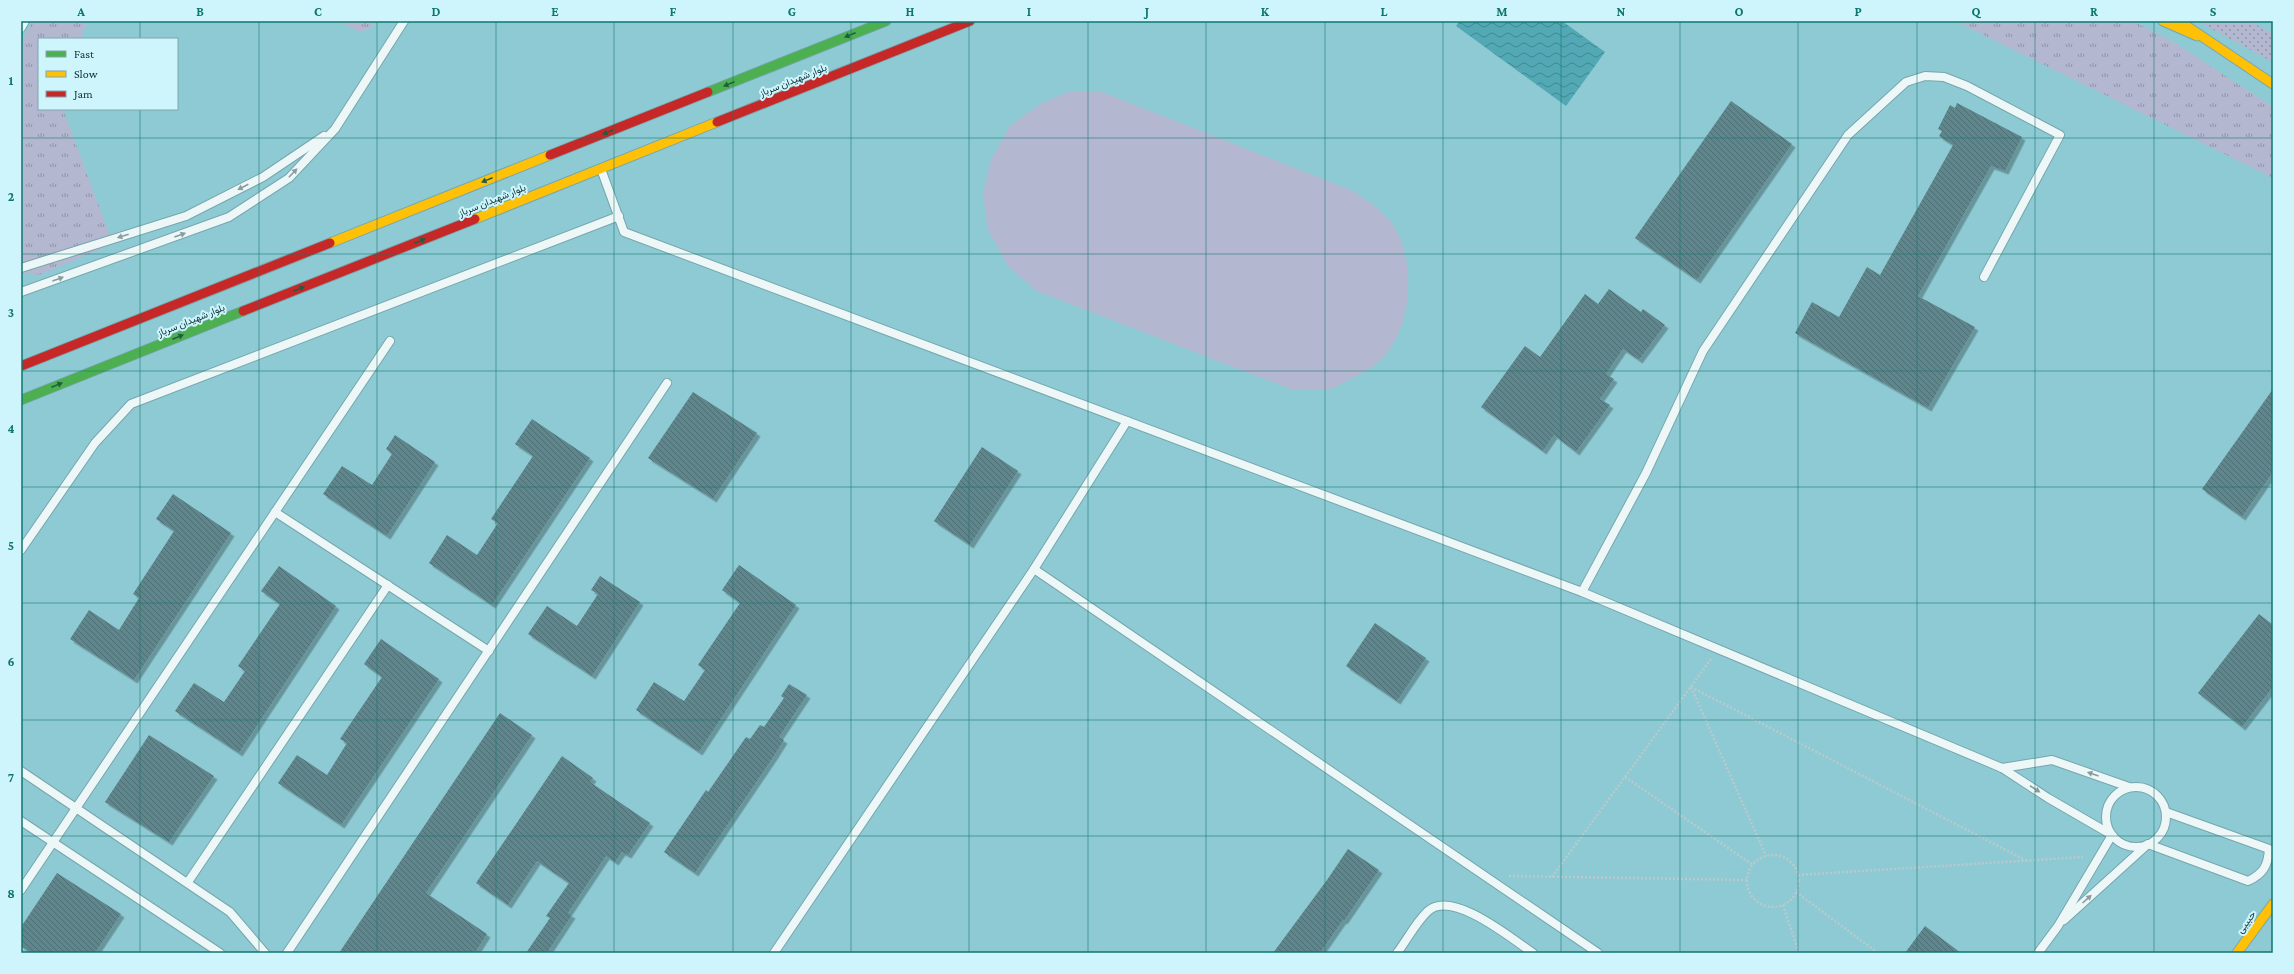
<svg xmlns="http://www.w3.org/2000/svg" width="2294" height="974" font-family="'Crimson Pro',Vazirmatn,serif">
	<defs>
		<pattern id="grass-tufts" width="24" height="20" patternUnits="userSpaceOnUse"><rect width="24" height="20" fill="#b3b7d0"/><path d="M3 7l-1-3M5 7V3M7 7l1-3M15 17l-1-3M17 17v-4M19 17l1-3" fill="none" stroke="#9095aa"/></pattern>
		<pattern id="garden-dots" width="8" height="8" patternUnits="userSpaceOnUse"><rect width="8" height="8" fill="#b3b7d0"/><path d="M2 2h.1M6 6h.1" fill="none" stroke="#9095aa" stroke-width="1.8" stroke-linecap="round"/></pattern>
		<pattern id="water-waves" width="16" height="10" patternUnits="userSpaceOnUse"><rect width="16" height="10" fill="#52a8b4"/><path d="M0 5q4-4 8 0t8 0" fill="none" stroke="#428993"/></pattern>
		<pattern id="building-back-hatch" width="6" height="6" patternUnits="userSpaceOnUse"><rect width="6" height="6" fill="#5f868c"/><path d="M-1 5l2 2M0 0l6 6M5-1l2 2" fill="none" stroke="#4d6e73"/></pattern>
		<filter id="shadow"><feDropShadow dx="3.5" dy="3.5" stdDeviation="0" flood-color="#0004"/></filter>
	</defs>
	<rect width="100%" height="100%" fill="#8ecad3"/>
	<g fill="url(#grass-tufts)">
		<path d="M 33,21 L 88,21 L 80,39 L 39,39 L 39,109 L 63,109 L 113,244 L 39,275 L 21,273 L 21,43 Z"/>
		<path d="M 338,21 L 374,21 L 372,27 L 360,32 Z"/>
		<path d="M 1955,21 L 2133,21 L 2175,43 L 2273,107 L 2273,178 Z"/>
	</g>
	<path fill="url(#garden-dots)" d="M 2197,21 L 2250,21 L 2273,34 L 2273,62 Z"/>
	<path fill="#b3b7d0" d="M 1068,92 L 1102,92 L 1353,191 C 1371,203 1391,216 1400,238 C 1414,272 1411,324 1386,354 C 1378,365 1362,374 1349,380 C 1344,382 1338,386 1333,388 C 1321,391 1305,389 1293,390 L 1037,291 L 1008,266 L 988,230 L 983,194 L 991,160 L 1010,126 L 1040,104 Z"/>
	<path fill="url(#water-waves)" d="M 1460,21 L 1562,21 L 1605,52 L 1566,106 L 1456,26 Z"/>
	<g fill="url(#building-back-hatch)" filter="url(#shadow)">
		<path d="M 1731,101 L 1792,144 L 1697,280 L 1635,238 Z"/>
		<path d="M 1957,103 L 2022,137 L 2005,171 L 1991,166 L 1918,296 L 1975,327 L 1928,408 L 1795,333 L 1812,302 L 1839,317 L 1867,267 L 1880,275 L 1953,145 L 1939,136 L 1942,131 L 1938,129 L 1950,105 L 1955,108 Z"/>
		<path d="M 1609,289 L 1641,312 L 1643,309 L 1665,325 L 1639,360 L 1623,349 L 1606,374 L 1614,379 L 1600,399 L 1610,405 L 1576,452 L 1554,435 L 1543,451 L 1481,407 L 1525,346 L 1540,357 L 1585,294 L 1598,304 Z"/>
		<path d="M 2273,389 L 2273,472 L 2242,517 L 2202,489 Z"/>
		<path d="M 693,392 L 757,433 L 713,499 L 648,458 Z"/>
		<path d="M 532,419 L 590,458 L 492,605 L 429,563 L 447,535 L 477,555 L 498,523 L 491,519 L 533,456 L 515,444 Z"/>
		<path d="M 395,435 L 435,462 L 387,536 L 323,494 L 342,466 L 372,485 L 392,454 L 386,449 Z"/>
		<path d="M 982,447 L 1018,471 L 970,545 L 934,521 Z"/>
		<path d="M 173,494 L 231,533 L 134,680 L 70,639 L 89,610 L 119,630 L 139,598 L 133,594 L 174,531 L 156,519 Z"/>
		<path d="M 739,565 L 796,605 L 699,752 L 636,710 L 654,682 L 684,701 L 705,670 L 698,665 L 740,603 L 722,590 Z"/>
		<path d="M 279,566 L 336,606 L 239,753 L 175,711 L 194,683 L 224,702 L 245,671 L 238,666 L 280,604 L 261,591 Z"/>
		<path d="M 600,576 L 640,602 L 592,676 L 528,634 L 547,606 L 577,626 L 598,594 L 591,590 Z"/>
		<path d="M 2259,614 L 2273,625 L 2273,687 L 2242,727 L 2198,693 Z"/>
		<path d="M 1375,623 L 1426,658 L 1397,701 L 1346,666 Z"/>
		<path d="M 381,639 L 439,679 L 341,825 L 278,783 L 297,755 L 327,775 L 347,743 L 340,739 L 382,677 L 364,664 Z"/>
		<path d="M 789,684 L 807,695 L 779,737 L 784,740 L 774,756 L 695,873 L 664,852 L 706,790 L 708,792 L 746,737 L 750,739 L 760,725 L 764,727 L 784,698 L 781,696 Z"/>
		<path d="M 500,713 L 532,735 L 426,893 L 487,934 L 475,953 L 339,953 Z"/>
		<path d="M 149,735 L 214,776 L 169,842 L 105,802 Z"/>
		<path d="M 562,756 L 593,778 L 590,782 L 650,823 L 628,855 L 622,852 L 615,862 L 606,856 L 568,913 L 572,915 L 547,953 L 526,953 L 550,918 L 546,916 L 569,883 L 537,861 L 508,905 L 476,883 Z"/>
		<path d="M 1348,849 L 1379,870 L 1344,921 L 1343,920 L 1320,953 L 1273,953 L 1327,880 Z"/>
		<path d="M 57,873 L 121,914 L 95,953 L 31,953 L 21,946 L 21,927 Z"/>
		<path d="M 1925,926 L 1961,953 L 1905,953 Z"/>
	</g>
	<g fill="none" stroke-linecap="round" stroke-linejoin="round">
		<defs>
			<g id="lane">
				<path d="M 21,28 L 25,21"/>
				<path d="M 601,169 L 624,232 L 1582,592 L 2002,768 L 2048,798 L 2112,835 L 2058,926 L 2038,953"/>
				<path d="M 21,268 L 186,216 L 263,177 L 324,136"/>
				<path d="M 21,292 L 229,217 L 289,178 L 335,129 L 404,21"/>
				<path d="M 275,512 L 489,651"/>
				<path d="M 21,550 L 95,443 L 131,404 L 619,216"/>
				<path d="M 1034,569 L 1598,953"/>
				<path d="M 1582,592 L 1646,473 L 1703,351 L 1848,135 L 1906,82 L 1925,76 L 1944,77 L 1967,86 L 2060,135 L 1984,277"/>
				<path d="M 2002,768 L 2052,760 L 2129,787"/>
				<path d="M 21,771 L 230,912 L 265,953"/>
				<circle cx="2136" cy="817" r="30"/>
				<path d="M 21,821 L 220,953"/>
				<path d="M 188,882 L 388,585"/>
				<path d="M 21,890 L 390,341"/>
				<path d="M 2064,920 L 2148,844 L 2248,881 C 2263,874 2268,866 2269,849 L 2166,812"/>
				<path d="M 287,953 L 667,383"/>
				<path d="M 774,953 L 1034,569 L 1127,421"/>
				<path d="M 1397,953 C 1407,940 1416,922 1428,911 C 1452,889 1512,939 1533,953"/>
			</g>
			<g id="fast">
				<path d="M 708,92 L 886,21"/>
				<path d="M 21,400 L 243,311"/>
			</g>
			<g id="slow">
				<path d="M 2163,21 L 2197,36"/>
				<path d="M 2179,21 L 2273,84"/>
				<path d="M 475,219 L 717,122"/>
				<path d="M 330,243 L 550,155"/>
				<path d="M 2237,953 L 2273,904"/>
			</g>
			<g id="jam">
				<path d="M 717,122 L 970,21"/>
				<path d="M 550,155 L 708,92"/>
				<path d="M 243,311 L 475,219"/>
				<path d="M 21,366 L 330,243"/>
			</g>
		</defs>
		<use href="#lane" stroke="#76a6ad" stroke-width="10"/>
		<use href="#fast" stroke="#76a6ad" stroke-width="11"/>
		<use href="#slow" stroke="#76a6ad" stroke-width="11"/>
		<use href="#jam" stroke="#76a6ad" stroke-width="11"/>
		<g stroke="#b8cacd" stroke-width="2.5" stroke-dasharray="2 2" stroke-linecap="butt">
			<path d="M 1691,687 L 2027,861"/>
			<path d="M 1691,687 L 1766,856"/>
			<path d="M 1625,777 L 1753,865"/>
			<circle cx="1773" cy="881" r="26"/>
			<path d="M 1798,875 L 2083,857"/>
			<path d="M 1509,876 L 1747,880"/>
			<path d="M 1552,877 L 1711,659"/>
			<path d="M 1796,892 L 1878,953"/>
			<path d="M 1783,905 L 1799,953"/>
		</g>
		<use href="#lane" stroke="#eef7f8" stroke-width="8"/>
		<use href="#fast" stroke="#4caf50" stroke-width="9"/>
		<use href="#slow" stroke="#ffc107" stroke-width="9"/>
		<use href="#jam" stroke="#c62828" stroke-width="9"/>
	</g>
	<defs><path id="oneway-solid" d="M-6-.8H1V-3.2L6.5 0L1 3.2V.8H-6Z"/></defs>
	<g fill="#225c3e">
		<use href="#oneway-solid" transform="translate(850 35) rotate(158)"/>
		<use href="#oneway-solid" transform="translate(729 84) rotate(158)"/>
		<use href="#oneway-solid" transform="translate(608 132) rotate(158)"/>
		<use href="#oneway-solid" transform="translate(487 180) rotate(158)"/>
		<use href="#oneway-solid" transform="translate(420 241) rotate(-22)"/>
		<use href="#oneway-solid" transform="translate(299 289) rotate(-22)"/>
		<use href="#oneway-solid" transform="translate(178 337) rotate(-22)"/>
		<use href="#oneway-solid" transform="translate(57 385) rotate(-22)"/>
	</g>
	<g fill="#889da0">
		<use href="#oneway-solid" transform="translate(293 173) rotate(-46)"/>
		<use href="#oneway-solid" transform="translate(243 187) rotate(153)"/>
		<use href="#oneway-solid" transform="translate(180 235) rotate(-20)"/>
		<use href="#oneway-solid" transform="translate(123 236) rotate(162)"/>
		<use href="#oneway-solid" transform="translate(58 279) rotate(-20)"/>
		<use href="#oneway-solid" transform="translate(2093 774) rotate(-161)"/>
		<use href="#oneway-solid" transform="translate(2035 789) rotate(33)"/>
		<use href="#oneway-solid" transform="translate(2087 899) rotate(-42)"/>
	</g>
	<path fill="none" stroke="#0f766e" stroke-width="1" stroke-opacity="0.55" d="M 140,21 L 140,39M 259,21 L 259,953M 377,21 L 377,953M 496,21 L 496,953M 614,21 L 614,953M 733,21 L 733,953M 851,21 L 851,953M 969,21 L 969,953M 1088,21 L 1088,953M 1206,21 L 1206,953M 1325,21 L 1325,953M 1443,21 L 1443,953M 1561,21 L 1561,953M 1680,21 L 1680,953M 1798,21 L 1798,953M 1917,21 L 1917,953M 2035,21 L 2035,953M 2154,21 L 2154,953M 140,109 L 140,953M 21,138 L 2273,138M 21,254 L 2273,254M 21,371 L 2273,371M 21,487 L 2273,487M 21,603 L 2273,603M 21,720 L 2273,720M 21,836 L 2273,836"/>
	<g text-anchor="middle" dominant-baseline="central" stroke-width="4" stroke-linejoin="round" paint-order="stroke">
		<g font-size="10" fill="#0b3035" stroke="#cef5fc">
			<text transform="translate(793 80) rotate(-22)">بلوار شهیدان سرباز</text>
			<text transform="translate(492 200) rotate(-22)">بلوار شهیدان سرباز</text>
			<text transform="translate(191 320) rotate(-22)">بلوار شهیدان سرباز</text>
			<text transform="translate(2246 922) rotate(-54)">حبیبی</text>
		</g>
	</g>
	<rect width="2294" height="974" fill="none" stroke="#cef5fc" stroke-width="44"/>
	<rect x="38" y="38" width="140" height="72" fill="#cef5fc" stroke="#80a6ac"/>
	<rect x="46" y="51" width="20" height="6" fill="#4caf50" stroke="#80a6ac"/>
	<text x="74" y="58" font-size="12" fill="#0b3035">Fast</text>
	<rect x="46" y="71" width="20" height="6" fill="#ffc107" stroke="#80a6ac"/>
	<text x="74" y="78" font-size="12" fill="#0b3035">Slow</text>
	<rect x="46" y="91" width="20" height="6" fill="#c62828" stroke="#80a6ac"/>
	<text x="74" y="98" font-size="12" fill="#0b3035">Jam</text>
	<rect x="22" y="22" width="2250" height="930" fill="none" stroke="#0f766e" stroke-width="1.5"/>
	<g font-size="13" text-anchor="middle" font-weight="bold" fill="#0f766e">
		<text x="81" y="16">A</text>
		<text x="200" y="16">B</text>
		<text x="318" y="16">C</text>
		<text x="436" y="16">D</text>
		<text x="555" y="16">E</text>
		<text x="673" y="16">F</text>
		<text x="792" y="16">G</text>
		<text x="910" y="16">H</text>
		<text x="1029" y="16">I</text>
		<text x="1147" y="16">J</text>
		<text x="1265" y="16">K</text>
		<text x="1384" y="16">L</text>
		<text x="1502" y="16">M</text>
		<text x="1621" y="16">N</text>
		<text x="1739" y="16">O</text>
		<text x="1858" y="16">P</text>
		<text x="1976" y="16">Q</text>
		<text x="2094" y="16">R</text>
		<text x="2213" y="16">S</text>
		<text x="11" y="85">1</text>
		<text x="11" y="201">2</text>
		<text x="11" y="317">3</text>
		<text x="11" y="433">4</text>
		<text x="11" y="550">5</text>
		<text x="11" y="666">6</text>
		<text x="11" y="782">7</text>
		<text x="11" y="898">8</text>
	</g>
</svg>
